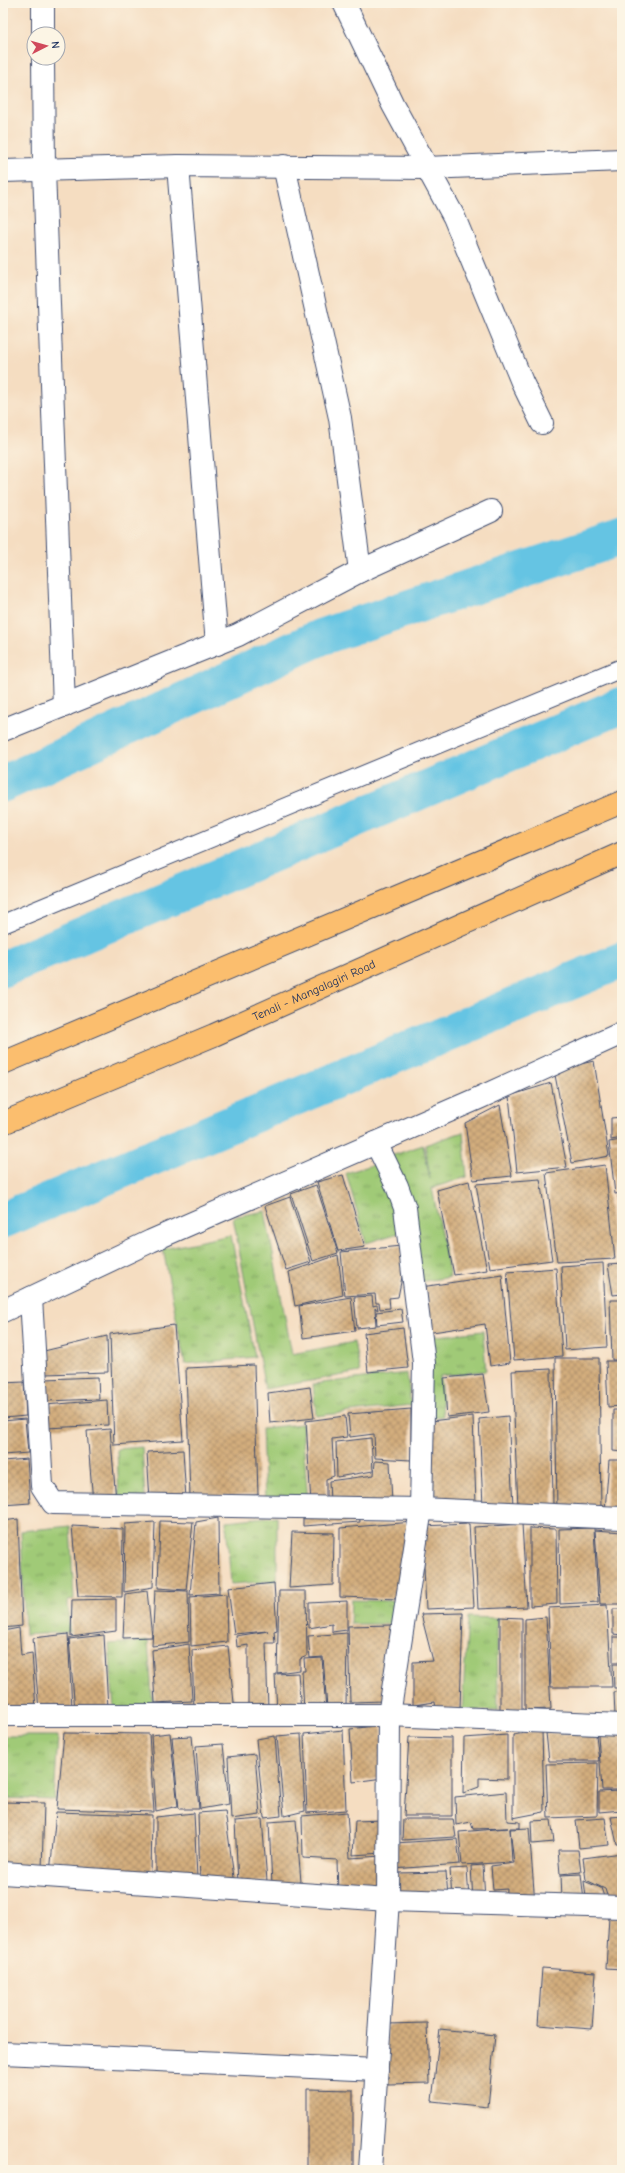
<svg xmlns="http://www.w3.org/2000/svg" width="625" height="2173" font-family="'Comic Neue',sans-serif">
	<defs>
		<pattern id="grass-tufts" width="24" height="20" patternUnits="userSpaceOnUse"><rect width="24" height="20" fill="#a0ca77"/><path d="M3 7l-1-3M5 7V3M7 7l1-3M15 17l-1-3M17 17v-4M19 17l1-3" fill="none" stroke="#82a465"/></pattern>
		<pattern id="building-cross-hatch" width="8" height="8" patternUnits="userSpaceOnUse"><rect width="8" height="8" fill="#d3ad7d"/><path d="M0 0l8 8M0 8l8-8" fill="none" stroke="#aa8d6a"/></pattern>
	</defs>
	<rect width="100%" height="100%" fill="#fcf5e5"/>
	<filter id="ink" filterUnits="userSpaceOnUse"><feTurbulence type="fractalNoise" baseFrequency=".025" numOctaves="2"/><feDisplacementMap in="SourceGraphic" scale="8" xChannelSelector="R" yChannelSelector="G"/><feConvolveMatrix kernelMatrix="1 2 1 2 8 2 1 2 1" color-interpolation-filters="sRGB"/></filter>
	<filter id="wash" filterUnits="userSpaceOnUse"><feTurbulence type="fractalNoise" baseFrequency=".012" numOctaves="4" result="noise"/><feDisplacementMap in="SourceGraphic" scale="16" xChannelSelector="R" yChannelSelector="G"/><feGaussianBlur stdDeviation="0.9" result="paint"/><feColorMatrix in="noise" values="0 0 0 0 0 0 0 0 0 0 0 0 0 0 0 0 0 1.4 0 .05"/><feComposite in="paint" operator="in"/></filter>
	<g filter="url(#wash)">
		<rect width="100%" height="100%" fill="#f5ddc1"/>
		<g fill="url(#grass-tufts)" stroke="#5e7c6a">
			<path d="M 463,1132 L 467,1177 L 432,1188 L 450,1277 L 418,1282 L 388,1157 L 423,1145 L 430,1179 L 425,1145 Z"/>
			<path d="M 379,1163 L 399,1233 L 366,1243 L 346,1173 Z"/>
			<path d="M 265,1211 L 292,1354 L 354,1342 L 360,1372 L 265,1389 L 233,1217 Z"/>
			<path d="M 231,1235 L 255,1357 L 185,1364 L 163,1249 Z"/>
			<path d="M 483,1331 L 486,1371 L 440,1376 L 443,1416 L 428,1418 L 428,1337 Z"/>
			<path d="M 407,1373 L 411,1405 L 316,1416 L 313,1384 Z"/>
			<path d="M 302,1424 L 308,1503 L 265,1500 L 262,1428 Z"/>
			<path d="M 142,1447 L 145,1498 L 119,1499 L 117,1449 Z"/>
			<path d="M 277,1516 L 277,1581 L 231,1584 L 226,1521 Z"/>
			<path d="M 70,1526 L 74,1599 L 68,1600 L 69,1632 L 25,1635 L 21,1531 Z"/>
			<path d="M 351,1600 L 399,1601 L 396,1624 L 350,1624 Z"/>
			<path d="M 468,1617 L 497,1618 L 498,1711 L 462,1710 Z"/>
			<path d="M 148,1641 L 153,1709 L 114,1710 L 109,1644 Z"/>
			<path d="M 3,1736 L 58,1736 L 54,1800 L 3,1798 Z"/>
		</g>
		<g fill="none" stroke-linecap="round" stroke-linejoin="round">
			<g stroke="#65c4e3" stroke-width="37">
				<path d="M 3,784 L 321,637 L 622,537"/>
				<path d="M 3,969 L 622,705"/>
				<path d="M 3,1220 L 622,960"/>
			</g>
		</g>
		<g id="blocks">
			<g fill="url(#building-cross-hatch)">
				<path d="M 622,1050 L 622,1062 L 621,1062 L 619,1051 Z"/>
				<path d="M 594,1061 L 609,1156 L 572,1163 L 554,1070 Z"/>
				<path d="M 551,1083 L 567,1167 L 517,1172 L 509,1096 Z"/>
				<path d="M 500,1105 L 512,1176 L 473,1180 L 465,1123 Z"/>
				<path d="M 622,1117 L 622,1138 L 611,1140 L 611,1118 Z"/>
				<path d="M 622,1140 L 622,1193 L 615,1194 L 609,1142 Z"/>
				<path d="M 605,1165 L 615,1259 L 557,1262 L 546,1173 Z"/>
				<path d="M 343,1175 L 365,1247 L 338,1251 L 317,1182 Z"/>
				<path d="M 540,1179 L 552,1260 L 490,1268 L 476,1184 Z"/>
				<path d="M 469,1181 L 487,1270 L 454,1275 L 437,1190 Z"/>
				<path d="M 316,1185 L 338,1253 L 313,1261 L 291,1194 Z"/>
				<path d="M 622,1195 L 622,1220 L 621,1220 L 618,1196 Z"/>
				<path d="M 290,1197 L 311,1262 L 286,1270 L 265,1206 Z"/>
				<path d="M 401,1246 L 403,1272 L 398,1297 L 389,1298 L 390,1308 L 380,1309 L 379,1303 L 376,1303 L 375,1294 L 345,1296 L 341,1252 Z"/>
				<path d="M 338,1255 L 343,1295 L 295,1306 L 289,1272 Z"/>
				<path d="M 603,1263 L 607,1347 L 565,1350 L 561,1266 Z"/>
				<path d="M 622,1264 L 622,1294 L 613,1295 L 608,1265 Z"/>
				<path d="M 556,1268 L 562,1356 L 514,1360 L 507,1272 Z"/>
				<path d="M 502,1275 L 510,1363 L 490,1366 L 485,1324 L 426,1333 L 421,1287 Z"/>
				<path d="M 372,1296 L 373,1306 L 377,1305 L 378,1310 L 375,1308 L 376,1326 L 357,1328 L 354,1297 Z"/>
				<path d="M 351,1297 L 355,1331 L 303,1338 L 299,1306 Z"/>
				<path d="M 610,1300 L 622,1300 L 622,1360 L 612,1360 Z"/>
				<path d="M 401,1309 L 403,1322 L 377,1325 L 376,1312 Z"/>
				<path d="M 174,1325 L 183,1440 L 114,1445 L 110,1334 Z"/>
				<path d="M 403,1328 L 408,1368 L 368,1372 L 364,1333 Z"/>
				<path d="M 107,1336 L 108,1372 L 45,1374 L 44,1351 Z"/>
				<path d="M 555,1358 L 599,1358 L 601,1512 L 557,1513 Z"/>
				<path d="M 606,1361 L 622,1361 L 622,1406 L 608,1407 Z"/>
				<path d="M 254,1365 L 258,1495 L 190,1497 L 186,1368 Z"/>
				<path d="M 551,1369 L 553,1505 L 518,1507 L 512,1371 Z"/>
				<path d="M 483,1374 L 489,1412 L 447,1417 L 444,1378 Z"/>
				<path d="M 98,1377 L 99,1399 L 47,1401 L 46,1379 Z"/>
				<path d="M 24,1382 L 26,1416 L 4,1418 L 3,1383 Z"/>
				<path d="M 310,1387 L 314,1418 L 270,1423 L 268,1393 Z"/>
				<path d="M 107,1400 L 108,1425 L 46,1428 L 45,1405 Z"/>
				<path d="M 411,1409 L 411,1460 L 375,1458 L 374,1434 L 350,1437 L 348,1414 Z"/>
				<path d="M 613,1410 L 622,1410 L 622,1452 L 613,1451 Z"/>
				<path d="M 345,1416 L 347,1437 L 332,1439 L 334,1476 L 326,1479 L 326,1503 L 311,1504 L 306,1421 Z"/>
				<path d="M 473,1416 L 476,1504 L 432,1506 L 431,1421 Z"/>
				<path d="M 508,1416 L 513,1505 L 483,1506 L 479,1419 Z"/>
				<path d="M 25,1419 L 28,1453 L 3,1455 L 3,1421 Z"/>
				<path d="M 110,1429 L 116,1500 L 93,1502 L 87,1431 Z"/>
				<path d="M 371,1438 L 373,1471 L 337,1477 L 336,1442 Z"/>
				<path d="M 183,1450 L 186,1499 L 150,1501 L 147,1452 Z"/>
				<path d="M 27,1459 L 30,1503 L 3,1505 L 3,1461 Z"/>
				<path d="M 609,1460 L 622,1460 L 622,1510 L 605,1510 Z"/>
				<path d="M 375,1461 L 390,1462 L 392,1503 L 330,1502 L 329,1481 L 374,1475 Z"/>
				<path d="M 359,1511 L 360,1522 L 303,1526 L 303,1512 Z"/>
				<path d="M 218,1518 L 219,1593 L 190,1595 L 196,1522 Z"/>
				<path d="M 18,1519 L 22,1626 L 3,1628 L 3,1521 Z"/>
				<path d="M 160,1521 L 193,1522 L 186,1590 L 158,1588 Z"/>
				<path d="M 155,1522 L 153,1587 L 124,1592 L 125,1524 Z"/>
				<path d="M 413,1522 L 398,1599 L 340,1597 L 340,1528 Z"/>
				<path d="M 469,1524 L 474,1607 L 426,1609 L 422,1526 Z"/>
				<path d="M 522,1524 L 527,1607 L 478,1609 L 474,1527 Z"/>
				<path d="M 72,1526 L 123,1529 L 122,1597 L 78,1596 Z"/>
				<path d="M 530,1528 L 556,1529 L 557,1604 L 530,1606 Z"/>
				<path d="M 594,1528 L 598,1602 L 560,1604 L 559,1529 Z"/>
				<path d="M 595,1530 L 622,1532 L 622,1604 L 600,1604 Z"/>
				<path d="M 292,1532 L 334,1533 L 333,1585 L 289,1588 Z"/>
				<path d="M 274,1583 L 277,1630 L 274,1631 L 275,1643 L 266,1643 L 268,1709 L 248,1711 L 248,1645 L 237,1647 L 236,1636 L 268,1631 L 234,1634 L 228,1588 Z"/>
				<path d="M 155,1590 L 188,1591 L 189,1642 L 152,1646 Z"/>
				<path d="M 147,1591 L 152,1637 L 123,1638 L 125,1594 Z"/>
				<path d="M 279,1591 L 306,1591 L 307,1656 L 300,1659 L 300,1670 L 277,1673 Z"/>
				<path d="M 226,1594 L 227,1642 L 191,1646 L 190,1597 Z"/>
				<path d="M 116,1599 L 116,1631 L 71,1637 L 72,1600 Z"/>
				<path d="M 347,1601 L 347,1630 L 332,1632 L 332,1624 L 309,1628 L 309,1603 Z"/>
				<path d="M 607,1605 L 612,1687 L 551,1687 L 548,1608 Z"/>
				<path d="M 613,1609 L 622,1609 L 622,1635 L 613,1634 Z"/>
				<path d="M 463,1613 L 460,1708 L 436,1710 L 435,1702 L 413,1705 L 413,1662 L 433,1661 L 421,1614 Z"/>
				<path d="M 500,1617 L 522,1618 L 522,1709 L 500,1711 Z"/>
				<path d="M 546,1617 L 551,1709 L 525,1710 L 525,1619 Z"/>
				<path d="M 393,1625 L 386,1701 L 350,1702 L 348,1626 Z"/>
				<path d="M 19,1628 L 21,1655 L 32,1653 L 36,1709 L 3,1709 L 3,1631 Z"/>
				<path d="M 347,1633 L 346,1706 L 327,1708 L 323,1657 L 310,1658 L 308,1636 Z"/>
				<path d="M 68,1634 L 72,1708 L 39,1711 L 33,1638 Z"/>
				<path d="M 104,1635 L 108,1708 L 75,1711 L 69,1639 Z"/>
				<rect x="613" y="1637" width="9" height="25"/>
				<path d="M 189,1644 L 192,1701 L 155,1703 L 152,1650 Z"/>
				<path d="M 228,1646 L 235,1712 L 194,1710 L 192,1650 Z"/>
				<path d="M 322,1658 L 326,1710 L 304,1712 L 302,1671 L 305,1671 L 304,1659 Z"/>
				<path d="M 613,1664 L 622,1664 L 622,1688 L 614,1688 Z"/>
				<path d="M 298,1673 L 301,1712 L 277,1711 L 275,1674 Z"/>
				<path d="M 622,1691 L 622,1716 L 615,1716 L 614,1692 Z"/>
				<path d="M 382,1725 L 383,1778 L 353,1782 L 350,1729 Z"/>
				<path d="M 343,1730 L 346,1810 L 307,1813 L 304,1734 Z"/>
				<path d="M 542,1730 L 544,1812 L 513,1818 L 513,1735 Z"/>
				<path d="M 64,1733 L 149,1734 L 154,1812 L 57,1809 Z"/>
				<path d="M 170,1733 L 178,1806 L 156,1811 L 151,1735 Z"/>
				<path d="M 546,1733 L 596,1735 L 599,1761 L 549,1761 Z"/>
				<path d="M 301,1734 L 305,1811 L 284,1816 L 277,1736 Z"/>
				<path d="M 507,1735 L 507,1779 L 479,1778 L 479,1787 L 463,1793 L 464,1738 Z"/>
				<path d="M 598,1735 L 622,1735 L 622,1790 L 602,1790 Z"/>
				<path d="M 192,1736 L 199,1809 L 179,1809 L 172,1737 Z"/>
				<path d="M 275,1736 L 281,1816 L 264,1818 L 256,1739 Z"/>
				<path d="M 409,1737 L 452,1738 L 452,1816 L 404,1816 Z"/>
				<path d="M 223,1744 L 229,1804 L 200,1809 L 196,1746 Z"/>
				<path d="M 255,1754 L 260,1815 L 231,1819 L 228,1757 Z"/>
				<path d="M 598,1763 L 597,1816 L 548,1818 L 546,1764 Z"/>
				<path d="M 619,1791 L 622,1791 L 622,1810 L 599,1812 L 599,1792 Z"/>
				<path d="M 506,1792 L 507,1821 L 520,1822 L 520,1828 L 510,1828 L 512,1862 L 462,1865 L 459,1832 L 508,1828 L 473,1829 L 471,1822 L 456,1825 L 455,1797 Z"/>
				<path d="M 3,1802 L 44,1803 L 42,1870 L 3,1869 Z"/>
				<path d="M 225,1811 L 235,1885 L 200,1883 L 198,1813 Z"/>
				<path d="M 56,1812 L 152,1815 L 151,1880 L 50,1873 Z"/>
				<path d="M 347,1812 L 350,1858 L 382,1856 L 384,1896 L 338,1894 L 337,1860 L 303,1858 L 302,1816 Z"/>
				<path d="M 194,1813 L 197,1877 L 156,1879 L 156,1817 Z"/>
				<path d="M 622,1816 L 622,1844 L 617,1844 L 611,1817 Z"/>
				<path d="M 605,1818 L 609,1845 L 579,1848 L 576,1820 Z"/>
				<path d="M 262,1819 L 267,1881 L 238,1884 L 235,1821 Z"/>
				<path d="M 403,1819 L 453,1819 L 456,1837 L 402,1840 Z"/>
				<path d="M 296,1820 L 301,1882 L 272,1885 L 269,1822 Z"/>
				<path d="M 383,1820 L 383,1853 L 353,1855 L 355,1821 Z"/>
				<path d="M 551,1820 L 554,1842 L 532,1844 L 531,1821 Z"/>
				<path d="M 529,1828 L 535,1903 L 506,1902 L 507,1889 L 493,1890 L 491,1866 L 514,1863 L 510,1829 Z"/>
				<path d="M 457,1839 L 460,1864 L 393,1869 L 395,1843 Z"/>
				<path d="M 558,1850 L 578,1850 L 581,1872 L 560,1874 Z"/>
				<path d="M 622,1853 L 622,1905 L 610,1905 L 605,1889 L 586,1880 L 583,1858 Z"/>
				<path d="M 483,1865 L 485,1900 L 473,1901 L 471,1866 Z"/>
				<path d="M 467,1868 L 469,1899 L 452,1899 L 450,1869 Z"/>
				<path d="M 446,1872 L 448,1896 L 397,1896 L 397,1873 Z"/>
				<path d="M 581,1874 L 584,1901 L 562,1899 L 561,1875 Z"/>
				<path d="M 584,1881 L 601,1888 L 607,1905 L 587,1905 Z"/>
				<path d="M 609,1917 L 622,1918 L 622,1969 L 606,1968 Z"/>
				<path d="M 542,1968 L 596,1972 L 592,2029 L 538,2025 Z"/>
				<path d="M 427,2023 L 429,2083 L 388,2084 L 387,2024 Z"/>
				<path d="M 440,2029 L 495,2035 L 488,2107 L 432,2101 Z"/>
				<path d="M 307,2089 L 353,2090 L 353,2170 L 307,2170 Z"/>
			</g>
		</g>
	</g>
	<g filter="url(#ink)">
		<use href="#blocks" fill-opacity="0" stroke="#3c496d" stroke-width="1"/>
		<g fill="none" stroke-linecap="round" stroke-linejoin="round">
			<defs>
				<path id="lane" d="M 3,924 L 622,668"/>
				<g id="street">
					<path d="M 43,3 L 43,34"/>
					<path d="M 344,3 L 393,105 L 454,217 L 522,382 L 542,423"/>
					<path d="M 43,58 L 44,170 L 64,706"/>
					<path d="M 178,166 L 217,644"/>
					<path d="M 284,166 L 340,418 L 360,571"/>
					<path d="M 3,171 L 178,166 L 426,168 L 622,160"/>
					<path d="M 3,730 L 238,635 L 360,571 L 491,511"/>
					<path d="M 31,1298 L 42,1486 L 53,1503 L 421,1509 L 622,1518"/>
					<path d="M 3,1311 L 151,1241 L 479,1098 L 622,1033"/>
					<path d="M 3,1715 L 389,1715 L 622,1725"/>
					<path d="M 3,1873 L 388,1900 L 622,1907"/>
					<path d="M 3,2053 L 377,2070"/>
					<path d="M 370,2170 L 388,1900 L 389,1715 L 421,1509 L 424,1363 L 405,1208 L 397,1186 L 376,1143"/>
				</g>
				<g id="primary">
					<path d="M 3,1063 L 622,802"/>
					<path id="s1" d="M 3,1123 L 214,1035 L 622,853"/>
				</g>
			</defs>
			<use href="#lane" stroke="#3c496d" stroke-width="20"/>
			<use href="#street" stroke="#3c496d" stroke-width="24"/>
			<use href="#primary" stroke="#3c496d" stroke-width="24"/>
			<use href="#lane" stroke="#fff" stroke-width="18"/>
			<use href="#street" stroke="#fff" stroke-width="22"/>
			<use href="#primary" stroke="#fbbe6e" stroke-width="22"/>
		</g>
	</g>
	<g text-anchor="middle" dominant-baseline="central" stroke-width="3.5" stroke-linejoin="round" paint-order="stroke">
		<g font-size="12" fill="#1b2f5e" stroke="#fcf5e5">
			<text stroke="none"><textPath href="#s1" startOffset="338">Tenali - Mangalagiri Road</textPath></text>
		</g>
	</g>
	<rect width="625" height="2173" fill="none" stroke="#fcf5e5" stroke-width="16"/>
	<g transform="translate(46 46) rotate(84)"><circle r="19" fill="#fcf5e5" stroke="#a2a6af"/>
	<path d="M0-3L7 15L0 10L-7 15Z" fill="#d1495b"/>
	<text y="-6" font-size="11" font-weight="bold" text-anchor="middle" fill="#1b2f5e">N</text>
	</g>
</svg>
